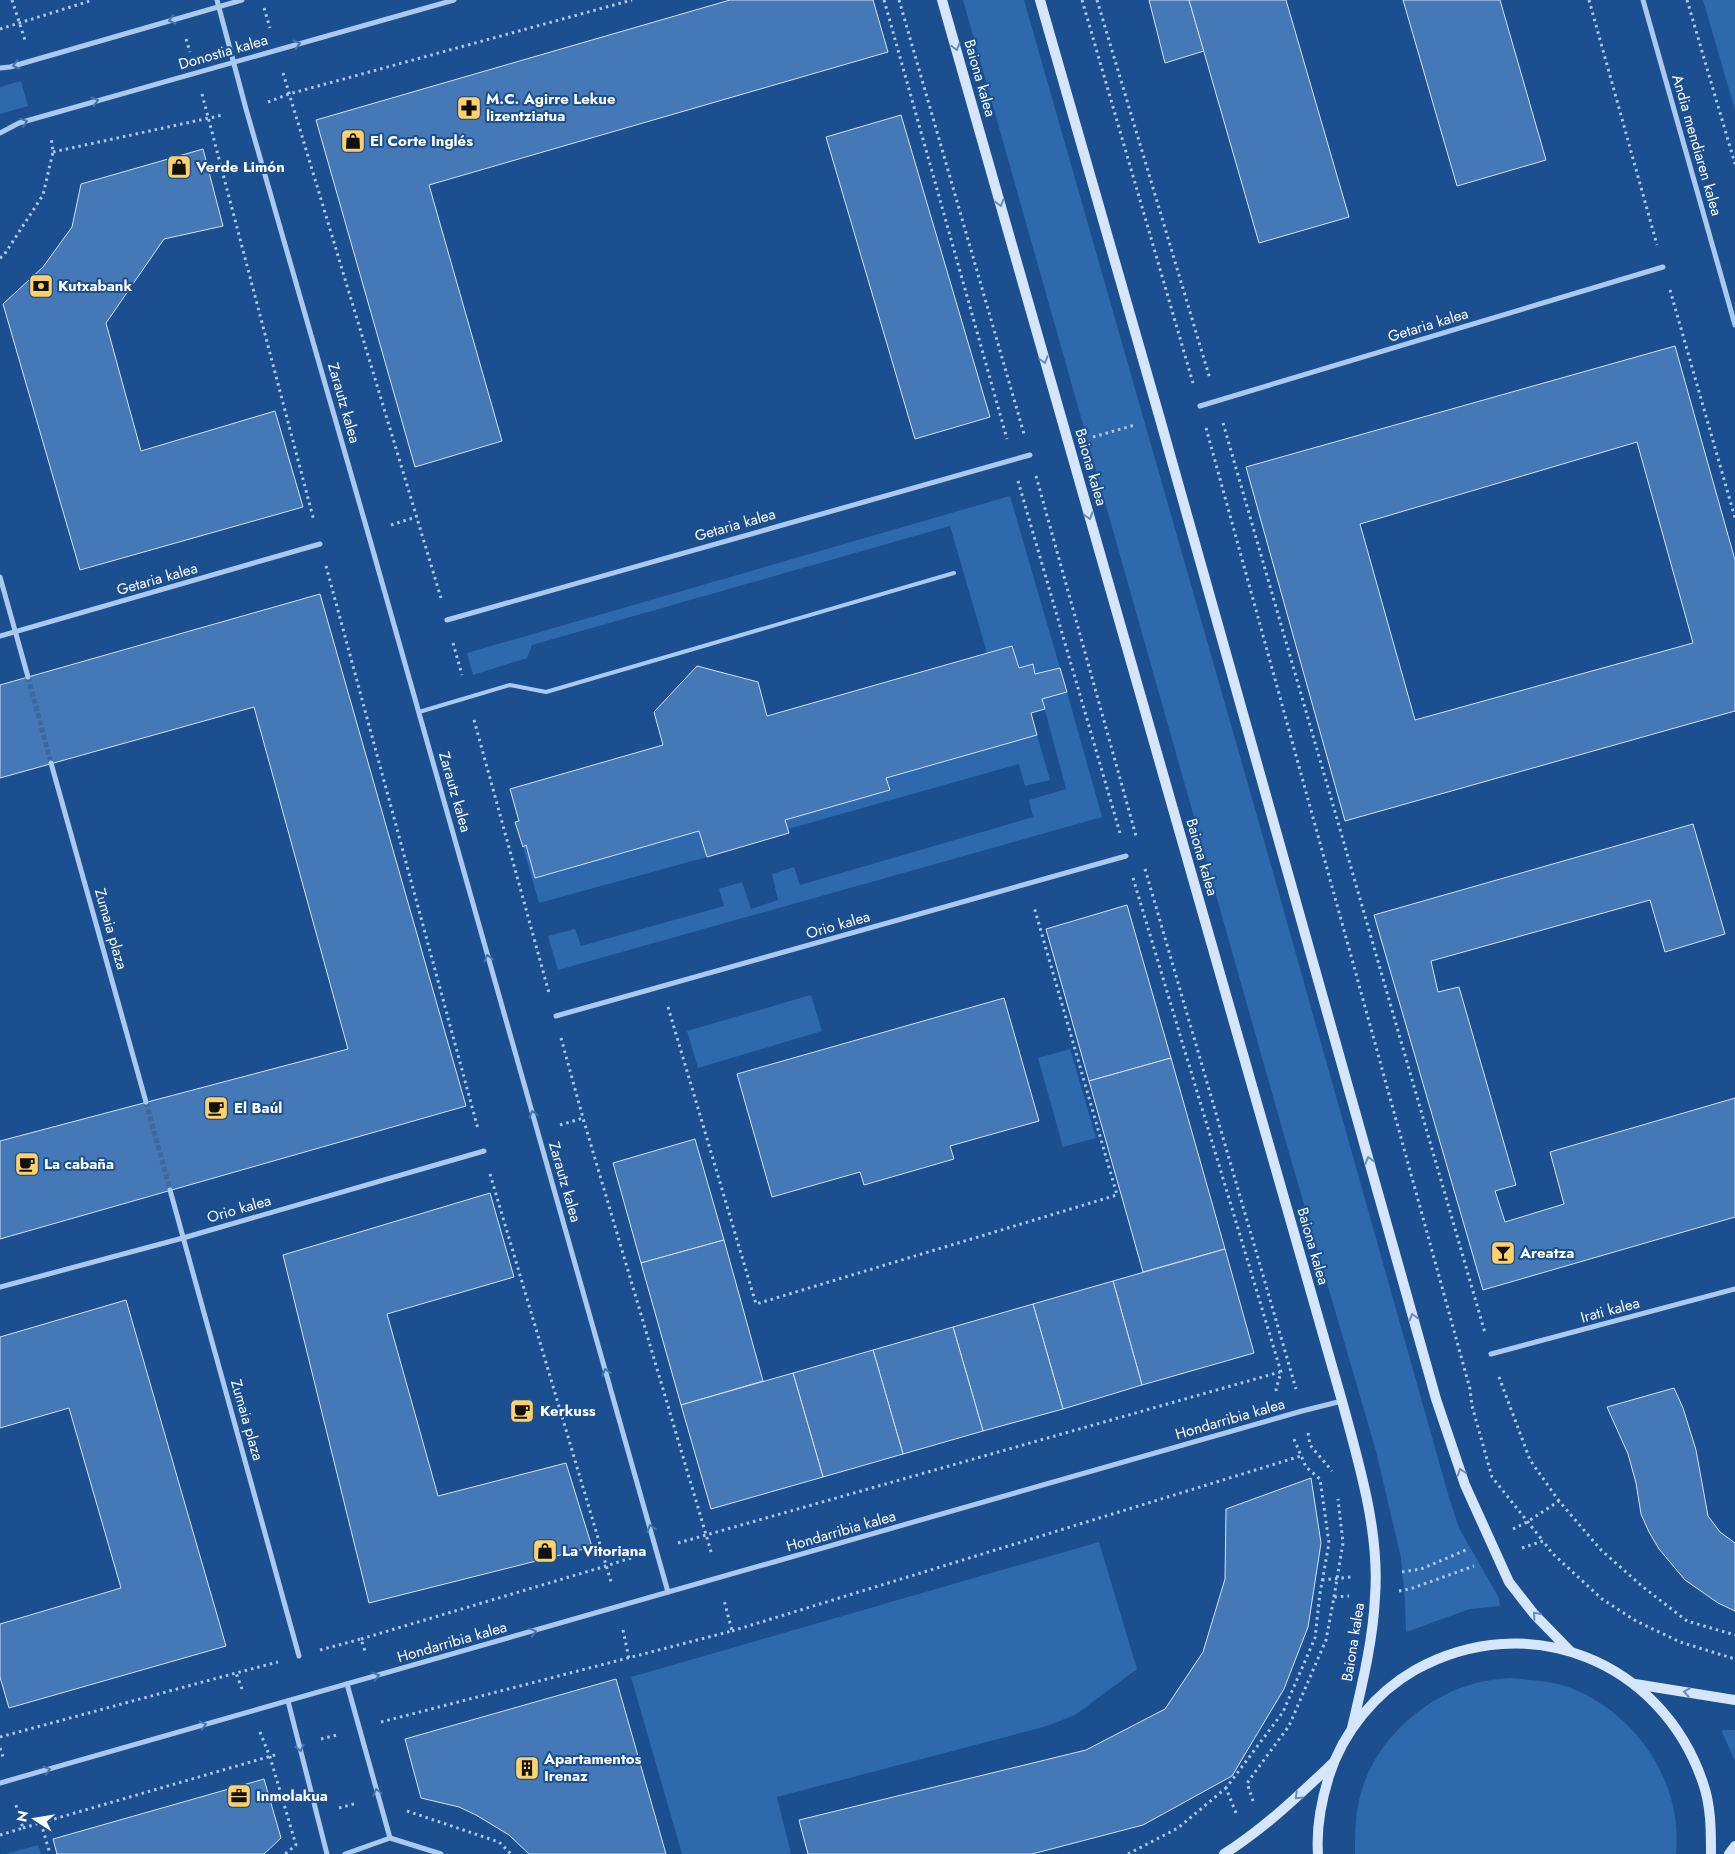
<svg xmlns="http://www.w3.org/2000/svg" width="1735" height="1854" font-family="Jost,sans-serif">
	<rect width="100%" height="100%" fill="#1b4f8f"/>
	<g fill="#2e69ad">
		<path d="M 963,0 L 1024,0 L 1263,837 L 1448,1494 L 1459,1528 L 1499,1598 L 1500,1606 L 1470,1609 L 1406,1632 L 1405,1600 L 1401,1558 L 1376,1451 L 1287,1146 Z"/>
		<path d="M 1703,0 L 1735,0 L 1735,110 Z"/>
		<path d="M 21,81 L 28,106 L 0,114 L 0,87 Z"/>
		<path d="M 1010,496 L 1060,668 L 1035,674 L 1033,665 L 1019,668 L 1012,646 L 987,653 L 950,526 L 532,645 L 527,658 L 473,675 L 467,653 Z"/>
		<path d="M 1067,692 L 1102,817 L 558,970 L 548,936 L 575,929 L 581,946 L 724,906 L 719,889 L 742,882 L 751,909 L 778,900 L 772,874 L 794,867 L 800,885 L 1033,817 L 1029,800 L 1066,789 L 1042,699 Z"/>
		<path d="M 1037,735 L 1050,780 L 1025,786 L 1019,764 L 788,829 L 785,820 L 889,790 L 886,778 Z"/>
		<path d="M 699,831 L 707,857 L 539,903 L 523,847 L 526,845 L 535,878 Z"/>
		<path d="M 811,995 L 822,1031 L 698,1068 L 687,1031 Z"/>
		<path d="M 1070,1049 L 1096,1138 L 1063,1147 L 1038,1058 Z"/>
		<path d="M 1099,1542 L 1137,1669 L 1075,1715 L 1047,1726 L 777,1797 L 791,1854 L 682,1854 L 631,1677 Z"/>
		<path d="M 1510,1678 C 1533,1680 1557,1681 1578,1691 C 1640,1719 1683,1785 1676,1854 L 1355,1854 C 1355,1834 1355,1816 1360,1797 C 1373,1742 1423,1697 1476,1683 C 1487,1680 1499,1679 1510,1678 Z"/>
		<path d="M 1723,1730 L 1735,1730 L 1735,1761 L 1722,1732 Z"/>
		<path d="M 38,1845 L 41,1854 L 6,1854 Z"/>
	</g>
	<g fill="#4478b7" stroke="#cfe3fa" fill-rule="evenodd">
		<path d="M 730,0 L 873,0 L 888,52 L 429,185 L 502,441 L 415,467 L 316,120 Z"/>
		<path d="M 1149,0 L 1189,0 L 1204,51 L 1165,63 Z"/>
		<path d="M 1189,0 L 1286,0 L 1349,217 L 1259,243 Z"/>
		<path d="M 1403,0 L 1500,0 L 1546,160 L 1457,186 Z"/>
		<path d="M 901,115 L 990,417 L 915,439 L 826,137 Z"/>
		<path d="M 203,149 L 223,226 L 164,239 L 106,323 L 141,451 L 275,411 L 303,507 L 80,570 L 3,304 L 43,267 L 72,227 L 81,184 Z"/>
		<path d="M 1675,346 L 1735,560 L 1735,711 L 1345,821 L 1246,467 ZM 1637,442 L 1693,643 L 1415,720 L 1360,524 Z"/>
		<path d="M 320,594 L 466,1106 L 0,1239 L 0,1141 L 348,1049 L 254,707 L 0,778 L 0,685 Z"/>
		<path d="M 1012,646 L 1019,668 L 1033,664 L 1035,674 L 1060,668 L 1067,692 L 1042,699 L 1045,709 L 1031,713 L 1037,735 L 886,778 L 890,790 L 785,820 L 789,833 L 707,857 L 699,831 L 535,878 L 526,845 L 523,847 L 515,822 L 519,821 L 510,789 L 663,745 L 654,712 L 697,666 L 758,682 L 767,716 Z"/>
		<path d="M 1693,824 L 1725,934 L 1665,952 L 1650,900 L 1431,961 L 1438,992 L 1459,987 L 1516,1185 L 1495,1191 L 1505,1222 L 1564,1204 L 1550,1152 L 1735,1098 L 1735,1217 L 1483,1290 L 1374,915 Z"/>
		<path d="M 1127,905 L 1171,1058 L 1089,1081 L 1046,929 Z"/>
		<path d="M 1004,998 L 1039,1121 L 950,1146 L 954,1159 L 864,1185 L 860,1172 L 772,1197 L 737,1074 Z"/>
		<path d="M 1171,1058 L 1225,1249 L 1143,1272 L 1089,1081 Z"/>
		<path d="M 695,1139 L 724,1240 L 641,1263 L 613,1163 Z"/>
		<path d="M 490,1193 L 514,1277 L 387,1314 L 438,1496 L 566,1463 L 592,1547 L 369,1603 L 283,1255 Z"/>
		<path d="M 724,1240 L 763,1381 L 681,1405 L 641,1263 Z"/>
		<path d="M 1225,1249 L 1254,1353 L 1142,1385 L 1113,1281 Z"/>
		<path d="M 1113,1281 L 1142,1385 L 1063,1409 L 1033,1304 Z"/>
		<path d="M 126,1300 L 226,1646 L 9,1708 L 0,1677 L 0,1624 L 121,1588 L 69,1408 L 0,1428 L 0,1337 Z"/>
		<path d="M 1033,1304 L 1063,1409 L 983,1431 L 953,1327 Z"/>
		<path d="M 953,1327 L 983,1431 L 903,1454 L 873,1350 Z"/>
		<path d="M 873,1350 L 903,1454 L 823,1477 L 793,1373 Z"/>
		<path d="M 793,1373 L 823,1477 L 711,1509 L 681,1405 Z"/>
		<path d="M 1674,1388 L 1683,1408 L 1696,1450 L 1708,1516 L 1720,1532 L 1735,1543 L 1735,1611 L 1718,1603 L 1685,1580 L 1659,1549 L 1649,1532 L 1641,1514 L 1636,1483 L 1628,1454 L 1607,1407 Z"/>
		<path d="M 1311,1478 L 1321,1543 L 1308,1627 L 1284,1689 L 1232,1776 L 1143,1825 L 1032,1854 L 808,1854 L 799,1820 L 1086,1750 L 1165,1709 L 1203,1652 L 1225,1579 L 1226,1509 Z"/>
		<path d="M 616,1679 L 666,1854 L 529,1854 L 509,1835 L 476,1815 L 459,1807 L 421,1798 L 405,1739 Z"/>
		<path d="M 264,1779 L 281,1838 L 264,1854 L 57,1854 L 53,1839 Z"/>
	</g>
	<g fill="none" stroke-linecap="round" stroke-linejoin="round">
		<g stroke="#3d69a0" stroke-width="5" stroke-dasharray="5 2.5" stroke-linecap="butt">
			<path d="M 28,677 L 51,763"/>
			<path d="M 146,1102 L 170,1190"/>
		</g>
		<g stroke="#a9c9ee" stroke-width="3" stroke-dasharray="2.5 4" stroke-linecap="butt">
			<path d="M 12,0 L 25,40"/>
			<path d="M 884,0 L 1007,439"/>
			<path d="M 899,0 L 1024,434"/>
			<path d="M 1082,0 L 1193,383"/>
			<path d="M 1097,0 L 1210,379"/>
			<path d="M 1589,0 L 1657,245"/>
			<path d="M 1687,0 L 1735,164"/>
			<path d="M 264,8 L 270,28"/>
			<path d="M 0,29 L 93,0"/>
			<path d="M 186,39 L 190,52"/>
			<path d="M 283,73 L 441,598"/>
			<path d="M 202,94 L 314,521"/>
			<path d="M 268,102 L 289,94 L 632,0"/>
			<path d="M 53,152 L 223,115"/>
			<path d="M 0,258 L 4,255 L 43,195 L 53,152 L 51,137"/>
			<path d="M 1670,290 L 1735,518"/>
			<path d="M 1223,423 L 1485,1333"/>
			<path d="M 1206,428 L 1470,1389 L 1472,1406 L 1492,1477 L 1543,1541"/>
			<path d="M 1093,437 L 1135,425"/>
			<path d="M 1036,476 L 1136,836"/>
			<path d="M 1018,481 L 1120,833"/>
			<path d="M 391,525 L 416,517"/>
			<path d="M 326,566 L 478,1129"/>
			<path d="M 453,643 L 462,675"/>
			<path d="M 474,720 L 549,993"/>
			<path d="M 1145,869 L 1296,1389"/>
			<path d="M 1133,878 L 1281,1372 L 1276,1389 L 1277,1394"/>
			<path d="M 668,1007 L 756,1304 L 1117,1195 L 1034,907"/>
			<path d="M 561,1038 L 583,1118 L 712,1555"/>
			<path d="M 560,1125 L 583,1118"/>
			<path d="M 490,1174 L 612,1585"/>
			<path d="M 1499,1377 L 1530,1460 L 1559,1501"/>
			<path d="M 1308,1433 L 1310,1445 L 1332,1471"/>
			<path d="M 1513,1529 L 1527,1522 L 1559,1501 L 1601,1550 L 1643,1587 L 1687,1621 L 1735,1635"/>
			<path d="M 678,1543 L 1280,1372"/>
			<path d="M 1522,1548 L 1543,1541 L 1552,1553 L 1602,1599 L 1636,1621 L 1680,1642 L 1735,1659"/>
			<path d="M 1402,1572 L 1421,1569 L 1466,1550"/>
			<path d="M 1322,1580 L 1351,1577"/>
			<path d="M 1399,1591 L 1410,1589 L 1474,1566"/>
			<path d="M 1334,1597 L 1343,1543 L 1338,1499"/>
			<path d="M 623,1630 L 629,1659"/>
			<path d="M 732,1631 L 1301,1456"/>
			<path d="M 361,1639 L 606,1566 L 634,1557"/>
			<path d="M 320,1650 L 361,1639 L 366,1654"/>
			<path d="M 242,1689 L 236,1673 L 278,1662"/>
			<path d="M 381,1722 L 732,1631 L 724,1600"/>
			<path d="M 260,1732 L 270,1757 L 296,1845 L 285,1854"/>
			<path d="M 0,1737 L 236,1673"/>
			<path d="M 321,1739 L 337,1735"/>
			<path d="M 0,1748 L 3,1757"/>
			<path d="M 1253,1801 L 1247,1783 L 1289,1726 L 1326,1640 L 1334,1597 L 1349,1596"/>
			<path d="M 339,1808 L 357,1803"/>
			<path d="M 407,1811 L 499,1842 L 511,1854"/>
			<path d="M 1236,1813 L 1226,1788 L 1283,1712 L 1315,1638 L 1320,1593 L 1329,1543 L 1320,1479 L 1306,1467 L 1293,1437"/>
			<path d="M 41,1823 L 50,1854"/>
			<path d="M 23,1828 L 278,1754"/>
			<path d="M 0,1835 L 23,1828 L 15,1802"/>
			<path d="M 1128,1854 L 1178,1828 L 1226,1788"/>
		</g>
		<path stroke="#a9c9ee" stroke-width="4" d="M 419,712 L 510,685 L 546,692 L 954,573"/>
		<g stroke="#a9c9ee" stroke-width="5">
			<path d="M 217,0 L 246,109 L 368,533 L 668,1592"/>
			<path d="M 1643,0 L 1735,325"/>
			<path d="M 0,68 L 10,67 L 242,0"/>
			<path d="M 0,133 L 19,123 L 454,0"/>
			<path d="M 1200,406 L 1663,267"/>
			<path d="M 0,577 L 28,677"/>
			<path d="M 447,620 L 1030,455"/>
			<path d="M 0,636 L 320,544"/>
			<path d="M 51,763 L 146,1102"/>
			<path d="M 556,1016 L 1126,856"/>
			<path d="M 170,1190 L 299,1656"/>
			<path d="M 0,1287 L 183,1238 L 484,1151"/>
			<path d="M 1491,1354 L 1735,1289"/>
			<path d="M 347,1684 L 390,1838"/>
			<path d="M 288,1701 L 327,1854"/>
			<path d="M 0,1783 L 1302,1411 L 1342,1401"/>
			<path d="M 345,1854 L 390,1838 L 441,1854"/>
		</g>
		<g stroke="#d6e6fa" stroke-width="10">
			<path d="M 942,0 L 1342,1401 C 1359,1464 1380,1532 1375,1597 C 1373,1641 1362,1685 1352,1728"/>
			<path d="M 1040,0 L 1160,419 L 1436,1399 L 1465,1485 L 1509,1582 L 1534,1614 L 1569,1650"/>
			<path d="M 1635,1684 L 1735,1700"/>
			<path d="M 1224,1854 C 1265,1828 1298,1796 1333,1763"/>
			<path d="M 1318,1854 C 1316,1827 1321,1802 1329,1776 C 1343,1732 1375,1693 1415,1670 C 1528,1607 1662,1661 1703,1783 C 1711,1806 1711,1830 1711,1854"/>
			<path d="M 1729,1854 L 1735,1846"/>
		</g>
	</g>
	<defs><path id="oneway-chevron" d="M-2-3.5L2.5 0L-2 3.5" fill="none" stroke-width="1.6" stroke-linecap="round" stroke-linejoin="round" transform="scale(1.25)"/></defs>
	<g stroke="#4674ac">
		<use href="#oneway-chevron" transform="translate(172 20) rotate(164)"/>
		<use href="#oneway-chevron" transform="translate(297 44) rotate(-16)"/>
		<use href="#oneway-chevron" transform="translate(16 65) rotate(166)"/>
		<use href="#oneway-chevron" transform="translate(95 101) rotate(-16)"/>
		<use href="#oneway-chevron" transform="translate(24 122) rotate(-19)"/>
		<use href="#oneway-chevron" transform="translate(488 958) rotate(-106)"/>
		<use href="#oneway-chevron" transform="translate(533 1114) rotate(-106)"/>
		<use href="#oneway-chevron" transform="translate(606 1372) rotate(-106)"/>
		<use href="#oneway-chevron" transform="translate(651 1528) rotate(-106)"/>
		<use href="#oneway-chevron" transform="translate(533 1632) rotate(-16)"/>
		<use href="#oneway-chevron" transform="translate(376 1676) rotate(-16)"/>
		<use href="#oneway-chevron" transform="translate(203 1725) rotate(-16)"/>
		<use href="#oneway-chevron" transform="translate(300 1748) rotate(76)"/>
		<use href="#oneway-chevron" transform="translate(47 1770) rotate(-16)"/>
		<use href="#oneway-chevron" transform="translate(377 1792) rotate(-106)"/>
	</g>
	<g stroke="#668bba">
		<use href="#oneway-chevron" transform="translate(956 47) rotate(74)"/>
		<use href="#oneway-chevron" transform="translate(1000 203) rotate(74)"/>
		<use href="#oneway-chevron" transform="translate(1044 360) rotate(74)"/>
		<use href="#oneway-chevron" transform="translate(1089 516) rotate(74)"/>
		<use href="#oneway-chevron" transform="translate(1369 1160) rotate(-106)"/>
		<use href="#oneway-chevron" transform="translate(1413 1317) rotate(-106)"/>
		<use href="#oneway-chevron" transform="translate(1461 1472) rotate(-108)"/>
		<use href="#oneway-chevron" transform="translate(1536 1615) rotate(-132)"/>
		<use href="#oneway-chevron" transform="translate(1687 1692) rotate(-171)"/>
		<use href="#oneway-chevron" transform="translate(1298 1796) rotate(136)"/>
	</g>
	<defs>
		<symbol id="pharmacy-square" viewBox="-11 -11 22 22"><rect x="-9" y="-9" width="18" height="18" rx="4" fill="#ffd166" stroke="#1b4f8f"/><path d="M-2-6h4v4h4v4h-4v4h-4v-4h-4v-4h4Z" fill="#111"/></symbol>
		<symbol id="shop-square" viewBox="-11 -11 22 22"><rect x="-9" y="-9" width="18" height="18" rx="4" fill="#ffd166" stroke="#1b4f8f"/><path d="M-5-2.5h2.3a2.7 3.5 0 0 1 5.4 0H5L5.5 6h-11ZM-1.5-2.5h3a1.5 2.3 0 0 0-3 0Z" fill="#111"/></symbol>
		<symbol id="bank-square" viewBox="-11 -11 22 22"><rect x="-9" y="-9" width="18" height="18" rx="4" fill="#ffd166" stroke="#1b4f8f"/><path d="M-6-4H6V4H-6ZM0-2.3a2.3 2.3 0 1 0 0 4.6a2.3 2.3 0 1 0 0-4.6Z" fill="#111"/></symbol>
		<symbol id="cafe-square" viewBox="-11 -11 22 22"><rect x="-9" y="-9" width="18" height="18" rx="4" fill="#ffd166" stroke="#1b4f8f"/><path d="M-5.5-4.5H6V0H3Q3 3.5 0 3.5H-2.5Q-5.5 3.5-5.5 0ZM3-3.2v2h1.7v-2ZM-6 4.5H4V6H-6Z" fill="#111"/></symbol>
		<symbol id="bar-square" viewBox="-11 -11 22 22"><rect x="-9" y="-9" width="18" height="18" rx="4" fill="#ffd166" stroke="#1b4f8f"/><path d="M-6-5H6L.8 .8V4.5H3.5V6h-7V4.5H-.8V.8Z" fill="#111"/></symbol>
		<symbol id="building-square" viewBox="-11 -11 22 22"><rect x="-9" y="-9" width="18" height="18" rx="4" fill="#ffd166" stroke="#1b4f8f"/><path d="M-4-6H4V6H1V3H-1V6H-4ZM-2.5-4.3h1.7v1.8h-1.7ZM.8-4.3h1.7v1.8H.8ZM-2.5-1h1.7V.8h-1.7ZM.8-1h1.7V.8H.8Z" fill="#111"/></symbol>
		<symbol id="office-square" viewBox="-11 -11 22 22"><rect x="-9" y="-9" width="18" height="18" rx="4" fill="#ffd166" stroke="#1b4f8f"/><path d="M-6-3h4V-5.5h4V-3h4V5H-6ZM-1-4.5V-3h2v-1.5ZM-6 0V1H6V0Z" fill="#111"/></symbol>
	</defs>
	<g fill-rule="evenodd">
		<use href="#pharmacy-square" x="455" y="94" width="28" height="28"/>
		<use href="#shop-square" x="339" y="127" width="28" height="28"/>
		<use href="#shop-square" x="165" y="153" width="28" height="28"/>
		<use href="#bank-square" x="27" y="272" width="28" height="28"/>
		<use href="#cafe-square" x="202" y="1094" width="28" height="28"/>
		<use href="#cafe-square" x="13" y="1150" width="28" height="28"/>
		<use href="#bar-square" x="1489" y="1239" width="28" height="28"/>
		<use href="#cafe-square" x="508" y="1397" width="28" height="28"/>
		<use href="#shop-square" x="531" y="1537" width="28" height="28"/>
		<use href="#building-square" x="513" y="1754" width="28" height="28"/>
		<use href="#office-square" x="225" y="1782" width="28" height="28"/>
	</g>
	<g text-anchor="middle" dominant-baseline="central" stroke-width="4" stroke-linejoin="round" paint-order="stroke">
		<g font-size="15" fill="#fff" stroke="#1b4f8f">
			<text transform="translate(223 52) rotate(-16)">Donostia kalea</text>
			<text transform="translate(980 78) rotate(74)">Baiona kalea</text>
			<text transform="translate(1697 145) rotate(74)">Andia mendiaren kalea</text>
			<text transform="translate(1428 325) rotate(-17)">Getaria kalea</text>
			<text transform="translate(344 403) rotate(74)">Zarautz kalea</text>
			<text transform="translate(1091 467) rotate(74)">Baiona kalea</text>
			<text transform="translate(735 525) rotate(-16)">Getaria kalea</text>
			<text transform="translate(157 579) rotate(-16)">Getaria kalea</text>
			<text transform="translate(455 792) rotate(74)">Zarautz kalea</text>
			<text transform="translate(1202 857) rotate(74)">Baiona kalea</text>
			<text transform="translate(838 925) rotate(-16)">Orio kalea</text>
			<text transform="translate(111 929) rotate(74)">Zumaia plaza</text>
			<text transform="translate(565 1182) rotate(74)">Zarautz kalea</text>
			<text transform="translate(239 1209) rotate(-16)">Orio kalea</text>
			<text transform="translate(1313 1246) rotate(74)">Baiona kalea</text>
			<text transform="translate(1610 1310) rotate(-15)">Irati kalea</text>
			<text transform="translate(1230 1419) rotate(-16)">Hondarribia kalea</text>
			<text transform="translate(247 1420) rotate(74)">Zumaia plaza</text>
			<text transform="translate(841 1531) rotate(-16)">Hondarribia kalea</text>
			<text transform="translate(452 1642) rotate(-16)">Hondarribia kalea</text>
			<text transform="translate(1353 1642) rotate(-81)">Baiona kalea</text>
		</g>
		<g font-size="15" font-weight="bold" fill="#fff" stroke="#1b4f8f" text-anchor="start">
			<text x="486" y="99">M.C. Agirre Lekue<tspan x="486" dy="17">lizentziatua</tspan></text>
			<text x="370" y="141">El Corte Inglés</text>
			<text x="196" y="167">Verde Limón</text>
			<text x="58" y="286">Kutxabank</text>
			<text x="234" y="1108">El Baúl</text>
			<text x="44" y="1164">La cabaña</text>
			<text x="1520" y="1253">Areatza</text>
			<text x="540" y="1411">Kerkuss</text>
			<text x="562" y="1551">La Vitoriana</text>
			<text x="544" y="1759">Apartamentos<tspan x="544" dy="17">Irenaz</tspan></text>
			<text x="256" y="1796">Inmolakua</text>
		</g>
	</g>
	<g transform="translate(35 1819) rotate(282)" stroke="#1b4f8f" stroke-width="4" paint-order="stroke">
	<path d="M0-4L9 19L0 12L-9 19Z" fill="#ffffff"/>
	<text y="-8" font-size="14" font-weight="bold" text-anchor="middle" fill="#ffffff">N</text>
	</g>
</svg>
